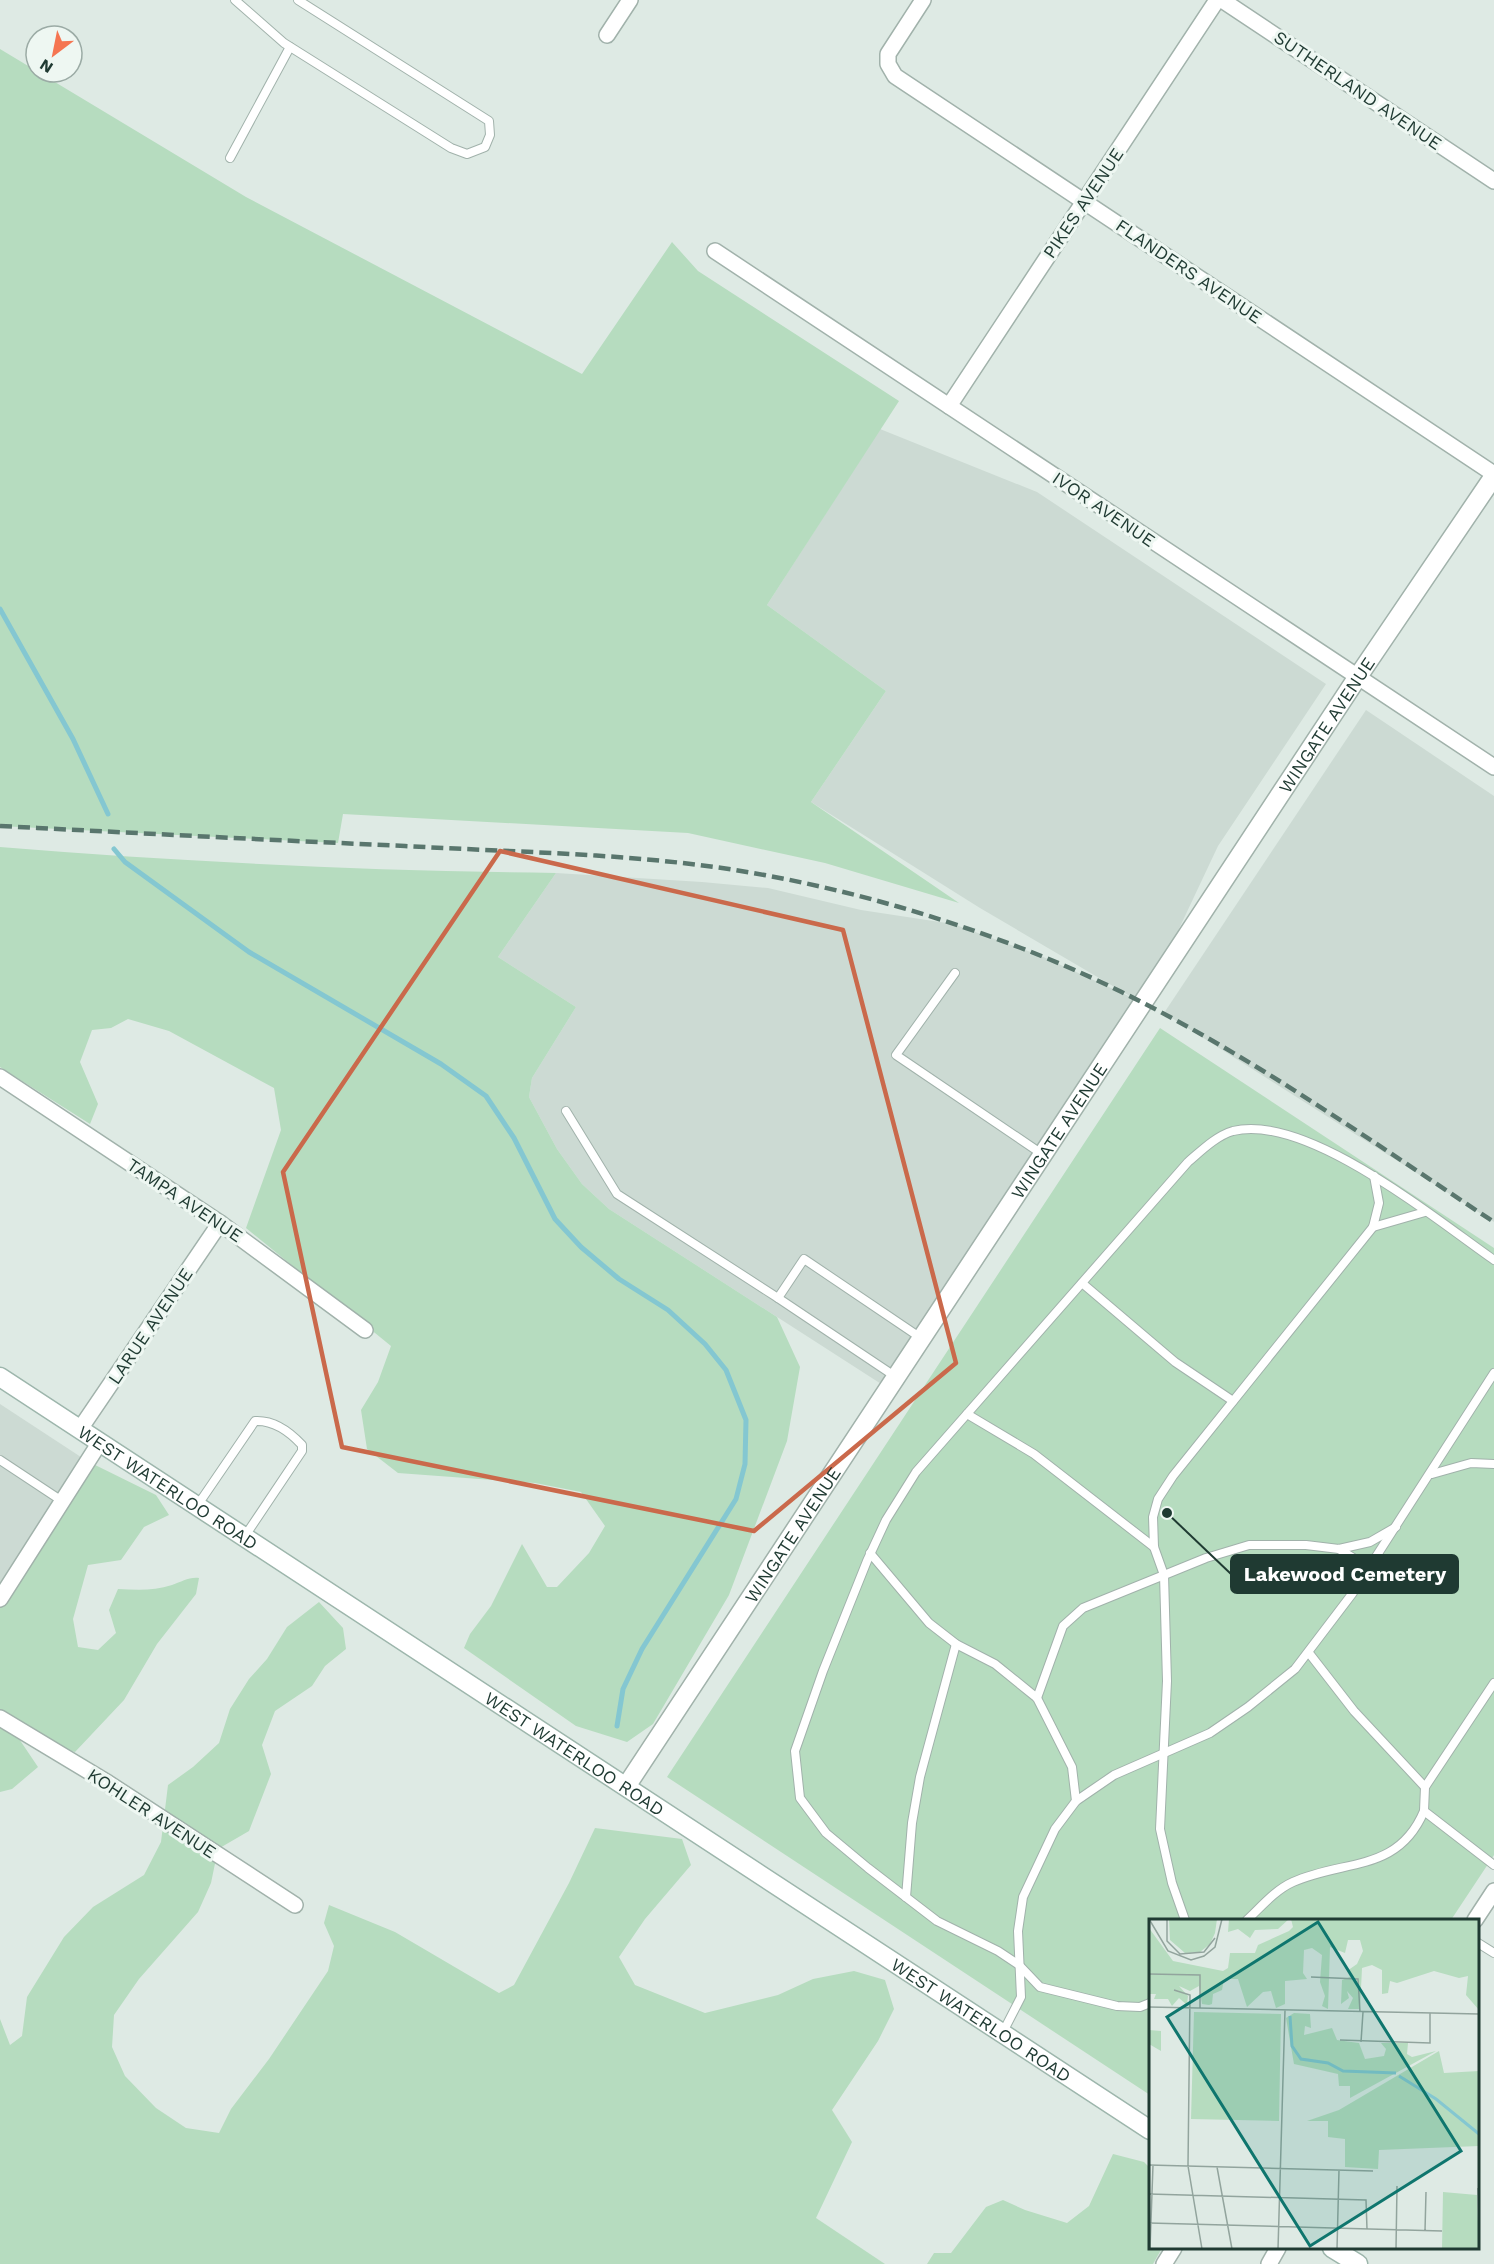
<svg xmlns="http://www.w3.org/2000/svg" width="1494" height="2264" font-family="'Work Sans',sans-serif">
	<rect width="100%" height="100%" fill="#deeae4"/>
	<g fill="#ccdad3">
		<path d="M 880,429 L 1037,492 L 1326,684 L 1218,846 L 1144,1003 L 889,1389 L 609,1209 L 582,1184 L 557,1149 L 529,1097 L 532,1078 L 576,1007 L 498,957 L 556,873 L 702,882 L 768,888 L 861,910 L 953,924 L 1039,955 L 1135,999 L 980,908 L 811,802 L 886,691 L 767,605 Z"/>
		<path d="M 1366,710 L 1494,796 L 1494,1222 L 1164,1013 Z"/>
		<path d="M 0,1404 L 87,1461 L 0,1586 Z"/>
	</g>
	<g fill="#b6dcbf">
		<path d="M 0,49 L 246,197 L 582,374 L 672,242 L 698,271 L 899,401 L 767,605 L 886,691 L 811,802 L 959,903 L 825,863 L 688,833 L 343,814 L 338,843 L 0,826 Z"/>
		<path d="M 0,847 C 185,862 370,871 556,873 L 498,957 L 576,1007 L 532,1078 L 529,1097 L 557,1149 L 582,1184 L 609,1209 L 777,1317 L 800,1367 L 787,1441 L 729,1595 L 653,1724 L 627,1742 L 576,1726 L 464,1648 L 470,1634 L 491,1606 L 522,1544 L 547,1587 L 557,1587 L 589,1553 L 605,1526 L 581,1492 L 535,1483 L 398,1473 L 367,1449 L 361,1410 L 378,1382 L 391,1346 L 246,1228 L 281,1130 L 274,1088 L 169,1031 L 128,1019 L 111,1028 L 92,1030 L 80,1062 L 98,1104 L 90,1124 L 0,1067 Z"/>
		<path d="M 1160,1028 L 1494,1248 L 1494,1855 L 1451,1920 L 1150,1920 L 1150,2095 L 667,1777 Z"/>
		<path d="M 87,1461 L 156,1495 L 169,1515 L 144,1527 L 121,1560 L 88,1565 L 73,1619 L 78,1647 L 98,1650 L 116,1633 L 109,1610 L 118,1589 C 137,1590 154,1591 172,1585 C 182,1582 188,1577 199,1578 L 196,1594 L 157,1644 L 124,1700 L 75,1752 L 37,1740 L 9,1724 L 38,1767 L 12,1789 L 0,1792 L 0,1599 Z"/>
		<path d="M 319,1602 L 343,1628 L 346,1649 L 325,1666 L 312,1686 L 275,1711 L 262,1745 L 271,1774 L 249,1831 L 218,1849 L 211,1883 L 198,1912 L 139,1979 L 114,2015 L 112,2047 L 125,2076 L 156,2108 L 186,2128 L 219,2133 L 231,2109 L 269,2059 L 328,1971 L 334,1946 L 324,1923 L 329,1905 L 395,1932 L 499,1993 L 514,1985 L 569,1883 L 595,1828 L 682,1839 L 691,1865 L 645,1919 L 619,1957 L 635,1985 L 705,2013 L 778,1995 L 813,1979 L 854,1971 L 885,1980 L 894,2009 L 878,2041 L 832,2110 L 852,2142 L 816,2218 L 885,2264 L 0,2264 L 0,2019 L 10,2045 L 22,2036 L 27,1997 L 64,1937 L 93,1907 L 144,1875 L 161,1842 L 168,1785 L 193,1767 L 219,1743 L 230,1709 L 249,1679 L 267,1659 L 287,1627 Z"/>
		<path d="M 1113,2154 L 1144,2162 L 1150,2168 L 1150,2248 L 1162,2248 L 1153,2264 L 927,2264 L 934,2253 L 951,2253 L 986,2207 L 1003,2200 L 1025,2210 L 1067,2223 L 1089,2206 Z"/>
	</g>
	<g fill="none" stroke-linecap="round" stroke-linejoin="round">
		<g stroke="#84c7d1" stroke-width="5">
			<path d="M 0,609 L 73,739 L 108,814"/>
			<path d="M 114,849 L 125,862 L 249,952 L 441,1064 L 486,1096 L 514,1138 L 555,1219 L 581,1247 L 619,1279 L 668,1310 L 705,1344 L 726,1370 L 746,1420 L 745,1464 L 736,1499 L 642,1649 L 623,1689 L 617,1726"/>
		</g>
		<defs>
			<g id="service">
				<path d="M 235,0 L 284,43 L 451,148 L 467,154 L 485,147 L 490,135 L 489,121 L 298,0"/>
				<path d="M 230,158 L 290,47"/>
				<path d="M 955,973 L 896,1055 L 1042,1154"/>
				<path d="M 566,1111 L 617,1194 L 778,1298"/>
				<path d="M 1373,1227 L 1425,1212"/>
				<path d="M 1082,1283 L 1175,1362 L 1233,1401"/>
				<path d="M 896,1377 L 778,1298 L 804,1259 L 921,1338"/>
				<path d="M 967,1414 L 1034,1454 L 1154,1547"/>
				<path d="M 0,1460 L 62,1501"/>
				<path d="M 1432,1474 L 1471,1463 L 1494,1464"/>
				<path d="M 197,1506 L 255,1421 C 273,1420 290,1432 302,1445 L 302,1451 L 245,1536"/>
				<path d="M 1339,1549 L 1358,1561 L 1364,1577"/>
				<path d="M 870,1553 L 929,1623 L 956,1644 L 995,1664 L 1037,1698 L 1072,1767 L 1076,1801"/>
				<path d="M 1309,1653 L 1354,1711 L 1425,1787"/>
				<path d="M 1494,1683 L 1425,1787 L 1424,1811 L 1494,1865"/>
				<path d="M 1037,1698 L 1063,1626 L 1083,1608 L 1206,1558 L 1249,1545 L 1306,1545 L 1339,1549 L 1370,1542 L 1396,1527"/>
				<path d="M 906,1897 L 912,1823 L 920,1777 L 956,1644"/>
				<path d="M 1185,1920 L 1172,1883 L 1160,1829 L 1167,1681 L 1164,1575 L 1154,1547 L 1153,1517 L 1158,1499 L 1173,1476 L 1373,1227 L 1379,1203 L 1374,1176"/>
				<path d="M 1247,1920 C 1261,1907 1275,1890 1293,1882 C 1344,1859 1398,1873 1424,1811"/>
				<path d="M 1478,1943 L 1494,1953"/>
				<path d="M 1150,2003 L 1140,2007 L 1117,2006 L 1040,1987 L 1019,1965 L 998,1951 L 937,1921 L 868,1868 L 826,1833 L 800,1798 L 795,1751 L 823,1671 L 867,1561 L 886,1520 L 916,1472 L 1188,1162 C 1202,1150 1216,1136 1233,1131 C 1307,1113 1435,1219 1494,1260"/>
				<path d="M 1003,2032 L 1021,1997 L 1018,1931 L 1023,1897 L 1055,1829 L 1076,1801 L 1114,1775 L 1210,1733 L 1248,1707 L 1295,1669 L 1352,1594 L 1494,1373"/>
			</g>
			<g id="minor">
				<path d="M 923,0 L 888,54 L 888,64 L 895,76 L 1494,474"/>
				<path d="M 1222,0 L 1494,181"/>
				<path d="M 607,35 L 630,0"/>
				<path d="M 715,251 L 1494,767"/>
				<path d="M 949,406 L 1217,0"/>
				<path d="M 0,1077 L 220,1223 L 365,1330"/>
				<path d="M 80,1429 L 220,1223"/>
				<path d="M 0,1599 L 100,1442"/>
				<path d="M 0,1718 L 108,1783 L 295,1905"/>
				<path d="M 1475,1920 L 1494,1891"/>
				<path d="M 1164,2264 L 1174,2248"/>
				<path d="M 1269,2264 L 1278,2248"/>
			</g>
			<g id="tertiary">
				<path id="s1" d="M 627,1785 L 1357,678 L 1494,476"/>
			</g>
			<g id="secondary">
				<path id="s2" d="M 0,1377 L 1150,2130"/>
				<path d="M 1332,2248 L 1358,2264"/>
			</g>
		</defs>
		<use href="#service" stroke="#a1b2ab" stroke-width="10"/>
		<use href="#minor" stroke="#a1b2ab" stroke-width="18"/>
		<use href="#tertiary" stroke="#a1b2ab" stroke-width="21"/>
		<use href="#secondary" stroke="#9db6ac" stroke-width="21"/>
		<use href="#service" stroke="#fff" stroke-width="8"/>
		<use href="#minor" stroke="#fff" stroke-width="15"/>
		<use href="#tertiary" stroke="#fff" stroke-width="18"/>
		<use href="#secondary" stroke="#fff" stroke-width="18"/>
		<path stroke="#59766d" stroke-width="4.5" stroke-dasharray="12 6" stroke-linecap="butt" d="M 0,826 C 135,833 270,840 405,846 C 510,852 617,853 722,868 C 823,883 925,911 1021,948 C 1192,1013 1342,1122 1494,1222"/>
	</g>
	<path fill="none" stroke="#ca694b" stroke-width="4.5" stroke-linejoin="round" d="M 500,851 L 843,930 L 956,1363 L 754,1531 L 342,1447 L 283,1172 Z"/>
	<g text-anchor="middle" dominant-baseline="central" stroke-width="6" stroke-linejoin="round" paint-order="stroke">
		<g font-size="18" fill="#1f3a32" stroke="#eef7f2">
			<text transform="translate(1358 90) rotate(34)">SUTHERLAND AVENUE</text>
			<text transform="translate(1083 203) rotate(-56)">PIKES AVENUE</text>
			<text transform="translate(1189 271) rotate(34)">FLANDERS AVENUE</text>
			<text transform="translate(1104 509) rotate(34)">IVOR AVENUE</text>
			<text stroke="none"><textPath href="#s1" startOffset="1270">WINGATE AVENUE</textPath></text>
			<text stroke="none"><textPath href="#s1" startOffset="784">WINGATE AVENUE</textPath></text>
			<text transform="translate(185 1200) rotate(34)">TAMPA AVENUE</text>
			<text transform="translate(150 1326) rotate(-56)">LARUE AVENUE</text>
			<text stroke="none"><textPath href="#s2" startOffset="201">WEST WATERLOO ROAD</textPath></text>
			<text stroke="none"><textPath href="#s1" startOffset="300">WINGATE AVENUE</textPath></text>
			<text stroke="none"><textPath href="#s2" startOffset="687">WEST WATERLOO ROAD</textPath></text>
			<text transform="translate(152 1813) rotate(33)">KOHLER AVENUE</text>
			<text stroke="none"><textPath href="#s2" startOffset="1173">WEST WATERLOO ROAD</textPath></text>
		</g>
	</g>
	<g transform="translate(1149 1919)">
		<rect width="330" height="330" fill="#deeae4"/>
		<path d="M 20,0 L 68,0 L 66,14 L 61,25 L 51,33 L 36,34 L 21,21 ZM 80,0 L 140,0 L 129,10 L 106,11 L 101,19 L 89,10 L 79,13 ZM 142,0 L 330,0 L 330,91 L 317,76 L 319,57 L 310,59 L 285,52 L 248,64 L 241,62 L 239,74 L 233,75 L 233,51 L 223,46 L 213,49 L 211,90 L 199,90 L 204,79 L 198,72 L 200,79 L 192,85 L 193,61 L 201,58 L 198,52 L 208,45 L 214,32 L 211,21 L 199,21 L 196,34 L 181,28 L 179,90 L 173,87 L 176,77 L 171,63 L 173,36 L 163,29 L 155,31 L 154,54 L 158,60 L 136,62 L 136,85 L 127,89 L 122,72 L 114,73 L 98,88 L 89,60 L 75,60 L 73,71 L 64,75 L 63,85 L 60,86 L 53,85 L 50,67 L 41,72 L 30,67 L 39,77 L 38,86 L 30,79 L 23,87 L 19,80 L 5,80 L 7,75 L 0,75 L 0,9 L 24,42 L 74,52 L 79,49 L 81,34 L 106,34 L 109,26 L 140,12 L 144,8 ZM 45,93 L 132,95 L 130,202 L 42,200 ZM 145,94 L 161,95 L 162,109 L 156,107 L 155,116 L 183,109 L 188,121 L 210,124 L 216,140 L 235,137 L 237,130 L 232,124 L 259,124 L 258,135 L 263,138 L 287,132 L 201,179 L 201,167 L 190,167 L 189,155 L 145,145 L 137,99 ZM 0,111 L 12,112 L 12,132 L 0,125 ZM 290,132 L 295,154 L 330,152 L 330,227 L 230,231 L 229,250 L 196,248 L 196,220 L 179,218 L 179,202 L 158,202 L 190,191 ZM 294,273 L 328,276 L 330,330 L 293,330 Z" fill="#b6dcbf"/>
		<path fill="none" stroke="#84c7d1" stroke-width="3" d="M 141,97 L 143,127 L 152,140 L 179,144 L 194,152 L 247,154M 250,157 L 287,180 L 330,215"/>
		<path fill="none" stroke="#92a49d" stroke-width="1.5" d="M 0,0 L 19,32 L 42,41 L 55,37 L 66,28 L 73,0M 18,0 L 18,22 L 31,35 L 55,33 L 66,19M 0,55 L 51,56 L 51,89M 162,58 L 209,60 L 211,93M 25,71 L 41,76 L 39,247 L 53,330M 0,88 L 330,95M 191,121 L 281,124 L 281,94M 212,123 L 214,93M 0,246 L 224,252M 68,248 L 83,330M 329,269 L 330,301M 0,275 L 217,281 L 218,310M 0,304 L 293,312M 276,312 L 277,273M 1,330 L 4,246M 129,330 L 136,91M 188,330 L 190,251M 247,330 L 248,267"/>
		<path fill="#0f766e" fill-opacity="0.15" stroke="#0f766e" stroke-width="3" d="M 169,3 L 312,232 L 161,327 L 18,98 Z"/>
		<rect width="330" height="330" fill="none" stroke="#1f3a32" stroke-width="3"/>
	</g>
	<path fill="none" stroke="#1f3a32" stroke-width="2" d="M1167 1513L1231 1574"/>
	<circle fill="#1f3a32" stroke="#eef7f2" stroke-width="2" cx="1167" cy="1513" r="6"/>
	<rect fill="#1f3a32" stroke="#1f3a32" stroke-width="2" x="1231" y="1555" width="227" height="38" rx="6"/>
	<g font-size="20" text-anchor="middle" font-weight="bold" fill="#fff">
		<text x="1345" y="1581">Lakewood Cemetery</text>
	</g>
	<g transform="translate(54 54) rotate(212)"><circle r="28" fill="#eef7f2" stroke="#9baba5" stroke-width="1.5"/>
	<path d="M0-4.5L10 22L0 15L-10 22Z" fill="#f57551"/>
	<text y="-9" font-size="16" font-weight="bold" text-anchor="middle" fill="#1f3a32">N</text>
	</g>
</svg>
